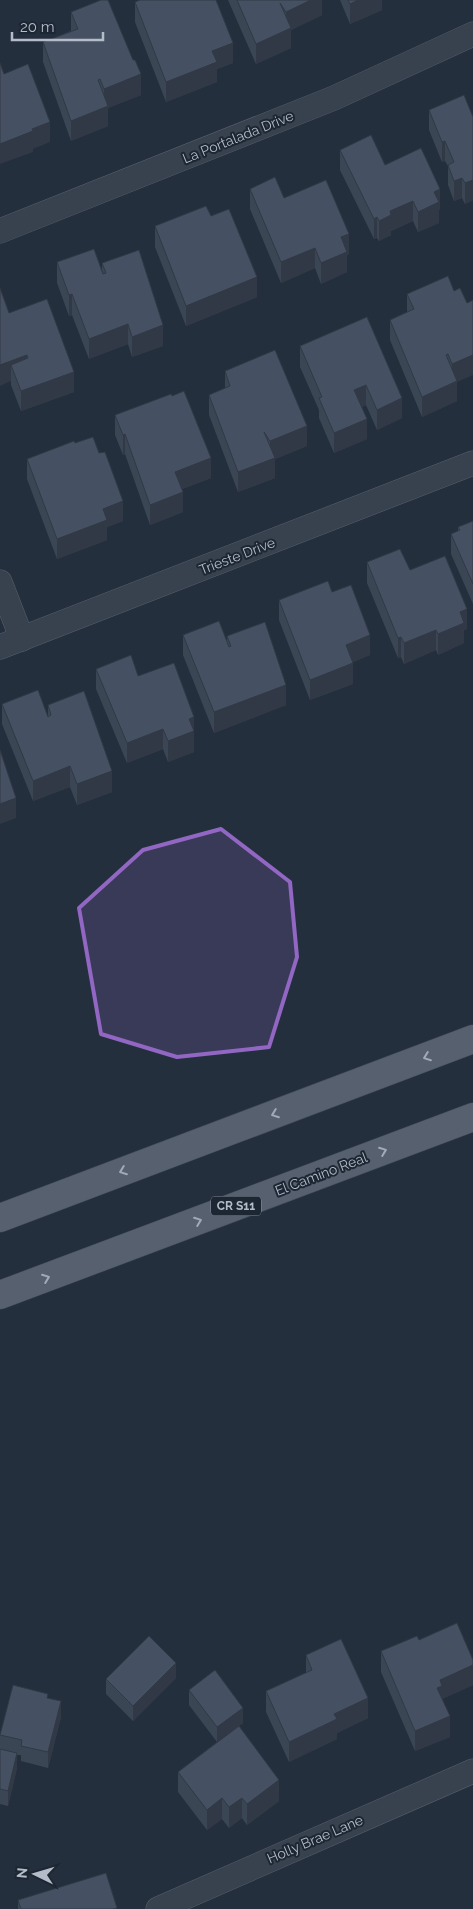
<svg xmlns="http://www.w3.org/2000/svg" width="473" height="1909" font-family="Raleway,sans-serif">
	<rect width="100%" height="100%" fill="#242f3e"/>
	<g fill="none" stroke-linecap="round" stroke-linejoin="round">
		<defs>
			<g id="street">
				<path d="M 0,231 L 334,98 L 473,34"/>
				<path d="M 0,582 L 22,639"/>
				<path d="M 0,647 L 473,463"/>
				<path d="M 158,1909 L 473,1771"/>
			</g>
			<g id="primary">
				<path d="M 0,1218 L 473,1039"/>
				<path d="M 0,1295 L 473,1117"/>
			</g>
		</defs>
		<use href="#street" stroke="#565f6c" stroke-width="25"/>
		<use href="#primary" stroke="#414a57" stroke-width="29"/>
		<use href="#street" stroke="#38414e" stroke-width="24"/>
		<use href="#primary" stroke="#56606e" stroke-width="28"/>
	</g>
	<g fill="#3b4654">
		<path d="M 228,0 L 322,0 L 322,15 L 291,30 L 291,48 L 256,64 Z"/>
		<path d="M 340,0 L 382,0 L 382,10 L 350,24 Z"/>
		<path d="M 135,2 L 233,63 L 217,69 L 217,82 L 166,102 L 135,22 Z"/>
		<path d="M 71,12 L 141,95 L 108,108 L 108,126 L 71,141 L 43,62 L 43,42 L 71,31 Z"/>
		<path d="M 473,108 L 473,200 L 465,204 L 462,198 L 454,201 L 448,185 L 448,166 L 445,161 L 442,162 L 429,130 L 429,110 L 473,116 Z"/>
		<path d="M 340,150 L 385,165 L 440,209 L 439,210 L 439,223 L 418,232 L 413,221 L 391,231 L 391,235 L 379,241 L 377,238 L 374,239 L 340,170 Z"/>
		<path d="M 250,189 L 284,198 L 349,254 L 347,255 L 347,272 L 321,284 L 315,268 L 281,283 L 250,209 Z"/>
		<path d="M 211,216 L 257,297 L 186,326 L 155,247 L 155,226 Z"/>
		<path d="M 57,262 L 102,273 L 102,263 L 163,346 L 132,357 L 128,344 L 89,359 L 72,315 L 69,316 L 57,283 Z"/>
		<path d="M 454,291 L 467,303 L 457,382 L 457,401 L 422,417 L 390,340 L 390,320 L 407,312 L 407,294 Z"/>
		<path d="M 9,313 L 74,392 L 21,411 L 11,385 Z"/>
		<path d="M 367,317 L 402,418 L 377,430 L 366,405 L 362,407 L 367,439 L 334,453 L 319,418 L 319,410 L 300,367 L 300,346 Z"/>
		<path d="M 225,371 L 307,446 L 275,459 L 275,478 L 238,492 L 209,415 L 209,395 L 225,388 Z"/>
		<path d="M 115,415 L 211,478 L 182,489 L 183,512 L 150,525 L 125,454 L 123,455 L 115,435 Z"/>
		<path d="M 27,459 L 123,521 L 107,527 L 107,540 L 57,559 L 27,479 Z"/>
		<path d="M 473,521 L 473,604 L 451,554 L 451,534 L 458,531 L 458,527 Z"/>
		<path d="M 367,562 L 410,570 L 467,629 L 464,630 L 464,643 L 438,655 L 436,650 L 404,664 L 401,657 L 398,658 L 367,583 Z"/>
		<path d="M 332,592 L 370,655 L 353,662 L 353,684 L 310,700 L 279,620 L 279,600 Z"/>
		<path d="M 183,635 L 227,642 L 227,636 L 286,705 L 214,733 L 183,655 Z"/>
		<path d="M 96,669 L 138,676 L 194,737 L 194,752 L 168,762 L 163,749 L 127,763 L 96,689 Z"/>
		<path d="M 2,704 L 48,715 L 48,705 L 112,792 L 77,805 L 70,787 L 33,801 L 2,724 Z"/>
		<path d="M 419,1640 L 473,1685 L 442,1699 L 450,1737 L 415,1751 L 381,1672 L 381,1651 Z"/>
		<path d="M 306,1655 L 368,1718 L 337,1733 L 337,1739 L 289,1762 L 266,1712 L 266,1691 L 306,1673 Z"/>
		<path d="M 176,1678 L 133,1721 L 106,1694 L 106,1679 Z"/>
		<path d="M 189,1690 L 243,1723 L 239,1726 L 279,1801 L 247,1825 L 242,1818 L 229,1828 L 222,1819 L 207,1830 L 178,1792 L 178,1772 L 217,1742 L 189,1705 Z"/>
		<path d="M 48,1698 L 61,1717 L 48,1768 L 21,1761 L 21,1755 L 17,1755 L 17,1768 L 8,1806 L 0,1804 L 0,1734 Z"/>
		<path d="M 18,1900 L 117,1909 L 18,1909 Z"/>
	</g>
	<g fill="#303945">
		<path d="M 311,0 L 322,0 L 322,15 L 291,30 L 291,48 L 256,64 L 256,44 L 286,30 L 286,12 Z"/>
		<path d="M 358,0 L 382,0 L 382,10 L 350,24 L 350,4 Z"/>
		<path d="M 233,43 L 233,63 L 217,69 L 217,82 L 166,102 L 166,82 L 212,51 Z"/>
		<path d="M 141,74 L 141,95 L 108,108 L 108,126 L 71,141 L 71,121 L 104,108 L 104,89 Z"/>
		<path d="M 50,122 L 50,142 L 33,149 L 33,152 L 0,164 L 0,144 L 32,129 Z"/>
		<path d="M 445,141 L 445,161 L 442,162 L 442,142 Z"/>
		<path d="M 462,178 L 462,198 L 454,201 L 454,181 Z"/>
		<path d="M 473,180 L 473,200 L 465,204 L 465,183 Z"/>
		<path d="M 440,189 L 440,209 L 439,210 L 439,223 L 418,232 L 418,212 L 434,192 Z"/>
		<path d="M 413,201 L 413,221 L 391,231 L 391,235 L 379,241 L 379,221 L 390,211 Z"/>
		<path d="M 377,217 L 377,238 L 374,239 L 374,219 Z"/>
		<path d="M 349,234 L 349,254 L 347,255 L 347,272 L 321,284 L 321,263 L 341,237 Z"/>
		<path d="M 315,248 L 315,268 L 281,283 L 281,262 Z"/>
		<path d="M 257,277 L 257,297 L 186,326 L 186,306 Z"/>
		<path d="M 72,294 L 72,315 L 69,316 L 69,295 Z"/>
		<path d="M 128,324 L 128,344 L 89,359 L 89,339 Z"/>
		<path d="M 163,325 L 163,346 L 132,357 L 132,337 Z"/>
		<path d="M 27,355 L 27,375 L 11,365 L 11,381 L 0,386 L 0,365 Z"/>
		<path d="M 473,355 L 473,375 L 457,382 L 457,401 L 422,417 L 422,397 L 452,383 L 452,364 Z"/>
		<path d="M 74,372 L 74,392 L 21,411 L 21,391 Z"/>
		<path d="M 366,385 L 366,405 L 354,410 L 354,390 Z"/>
		<path d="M 402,398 L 402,418 L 377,430 L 377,410 Z"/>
		<path d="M 367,419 L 367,439 L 334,453 L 334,433 Z"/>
		<path d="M 307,426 L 307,446 L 275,459 L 275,478 L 238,492 L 238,472 L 270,460 L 270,441 Z"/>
		<path d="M 125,434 L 125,454 L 123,455 L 123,435 Z"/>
		<path d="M 211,458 L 211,478 L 175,492 L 175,472 Z"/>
		<path d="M 183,492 L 183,512 L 150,525 L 150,505 Z"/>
		<path d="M 123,501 L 123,521 L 107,527 L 107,540 L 57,559 L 57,539 L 103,509 Z"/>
		<path d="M 467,609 L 467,629 L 464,630 L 464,643 L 438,655 L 438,634 L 460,612 Z"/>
		<path d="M 436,630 L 436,650 L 404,664 L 404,643 Z"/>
		<path d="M 370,635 L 370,655 L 346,665 L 346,645 Z"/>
		<path d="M 401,637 L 401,657 L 398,658 L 398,638 Z"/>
		<path d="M 353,663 L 353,684 L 310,700 L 310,680 Z"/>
		<path d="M 286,685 L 286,705 L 214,733 L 214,712 Z"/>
		<path d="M 194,717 L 194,752 L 168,762 L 168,741 L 189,719 Z"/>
		<path d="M 163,729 L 163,749 L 127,763 L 127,743 Z"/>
		<path d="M 70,766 L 70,787 L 33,801 L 33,781 Z"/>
		<path d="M 112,771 L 112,792 L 77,805 L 77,784 Z"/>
		<path d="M 16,798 L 16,818 L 0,824 L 0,804 Z"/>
		<path d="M 176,1663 L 176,1678 L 133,1721 L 133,1706 Z"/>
		<path d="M 473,1665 L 473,1685 L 442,1699 L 437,1688 L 440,1680 Z"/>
		<path d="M 368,1698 L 368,1718 L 337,1733 L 337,1739 L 289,1762 L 289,1742 L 334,1714 Z"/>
		<path d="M 61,1701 L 61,1717 L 48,1768 L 48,1752 Z"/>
		<path d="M 243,1708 L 243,1723 L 217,1743 L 217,1727 Z"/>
		<path d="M 450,1716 L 450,1737 L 415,1751 L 415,1731 Z"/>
		<path d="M 17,1753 L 17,1768 L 8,1806 L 8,1791 Z"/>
		<path d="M 279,1780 L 279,1801 L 247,1825 L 247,1804 Z"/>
		<path d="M 222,1798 L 222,1819 L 207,1830 L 207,1810 Z"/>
		<path d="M 242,1798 L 242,1818 L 229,1828 L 229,1807 Z"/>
	</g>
	<g fill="#455162" stroke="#303945">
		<path d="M 101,0 L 108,0 L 133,60 L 135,60 L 141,74 L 104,89 L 100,79 L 98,80 L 108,106 L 71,121 L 43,42 L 78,29 L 71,12 Z"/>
		<path d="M 140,0 L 216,0 L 233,43 L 212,51 L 217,62 L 166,82 L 135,2 Z"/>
		<path d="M 237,0 L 311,0 L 286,12 L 280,3 L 291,28 L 256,44 Z"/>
		<path d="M 348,0 L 358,0 L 350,4 Z"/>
		<path d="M 0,63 L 4,74 L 28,64 L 50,122 L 32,129 L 33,131 L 0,144 Z"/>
		<path d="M 464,95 L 473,117 L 473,180 L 465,183 L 462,178 L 454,181 L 448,165 L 454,162 L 445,141 L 442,142 L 429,110 Z"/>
		<path d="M 371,135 L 385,165 L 421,148 L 440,189 L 434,192 L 439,202 L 418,212 L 413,201 L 390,211 L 391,215 L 379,221 L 377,217 L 374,219 L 340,150 Z"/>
		<path d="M 275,177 L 284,198 L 326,180 L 349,234 L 341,237 L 347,252 L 321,263 L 315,248 L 281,262 L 250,189 Z"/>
		<path d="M 206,206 L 211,216 L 229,209 L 257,277 L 186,306 L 155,226 Z"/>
		<path d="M 94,249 L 103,274 L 106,273 L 102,263 L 139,250 L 163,325 L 132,337 L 128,324 L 89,339 L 72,294 L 69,295 L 57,262 Z"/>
		<path d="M 448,276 L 454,291 L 460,288 L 467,303 L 473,300 L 473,355 L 452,364 L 448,354 L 446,355 L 457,381 L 422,397 L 390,320 L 414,309 L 407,294 Z"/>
		<path d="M 0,288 L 9,313 L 47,299 L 74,372 L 21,391 L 11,365 L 28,358 L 27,355 L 0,365 Z"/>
		<path d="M 367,317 L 402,398 L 377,410 L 366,385 L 354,390 L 367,419 L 334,433 L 319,398 L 322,397 L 300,346 Z"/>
		<path d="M 275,350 L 307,426 L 270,441 L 264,432 L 275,458 L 238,472 L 209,395 L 230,386 L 225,371 Z"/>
		<path d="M 184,391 L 211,458 L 175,472 L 183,492 L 150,505 L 125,434 L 123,435 L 115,415 L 171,394 L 172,396 Z"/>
		<path d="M 93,437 L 99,453 L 105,452 L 123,501 L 103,509 L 107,520 L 57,539 L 27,459 L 74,441 L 75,443 Z"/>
		<path d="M 473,521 L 473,584 L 451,534 L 460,530 L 458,527 Z"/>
		<path d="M 400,549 L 410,570 L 445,556 L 467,609 L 460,612 L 464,623 L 438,634 L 436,630 L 404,643 L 401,637 L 398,638 L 367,562 Z"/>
		<path d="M 328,581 L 332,592 L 351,585 L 370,635 L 346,645 L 353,663 L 310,680 L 279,600 Z"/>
		<path d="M 219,621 L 229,647 L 231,646 L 227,636 L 265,622 L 286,685 L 214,712 L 183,635 Z"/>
		<path d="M 131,655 L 138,676 L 174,663 L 194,717 L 189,719 L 194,731 L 168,741 L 163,729 L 127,743 L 96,669 Z"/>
		<path d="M 38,690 L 48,717 L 51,715 L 48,705 L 84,691 L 112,771 L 77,784 L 70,766 L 33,781 L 2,704 Z"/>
		<path d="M 0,750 L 16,798 L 0,804 Z"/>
		<path d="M 457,1623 L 473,1660 L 473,1665 L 440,1680 L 442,1686 L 437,1688 L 450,1716 L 415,1731 L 381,1651 L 417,1636 L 419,1640 Z"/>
		<path d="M 149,1636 L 176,1663 L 133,1706 L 106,1679 Z"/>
		<path d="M 341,1639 L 368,1698 L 334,1714 L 337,1719 L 289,1742 L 266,1691 L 312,1670 L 306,1655 Z"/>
		<path d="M 215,1670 L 243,1708 L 217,1727 L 189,1690 Z"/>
		<path d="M 13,1685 L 48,1694 L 47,1698 L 61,1701 L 48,1752 L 21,1746 L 22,1740 L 0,1735 Z"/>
		<path d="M 239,1726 L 279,1780 L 247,1804 L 242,1798 L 229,1807 L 222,1798 L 207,1810 L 178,1772 Z"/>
		<path d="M 0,1749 L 17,1753 L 8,1791 L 0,1789 Z"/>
		<path d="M 106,1873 L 117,1908 L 113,1909 L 21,1909 L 18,1900 Z"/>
	</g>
	<defs><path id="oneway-chevron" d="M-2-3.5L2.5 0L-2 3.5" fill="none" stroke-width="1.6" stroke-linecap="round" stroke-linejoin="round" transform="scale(1.25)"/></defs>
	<g stroke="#a1aab7">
		<use href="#oneway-chevron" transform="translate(427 1057) rotate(159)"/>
		<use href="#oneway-chevron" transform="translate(275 1114) rotate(159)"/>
		<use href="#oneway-chevron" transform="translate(383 1151) rotate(-21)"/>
		<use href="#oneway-chevron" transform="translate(123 1171) rotate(159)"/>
		<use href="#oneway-chevron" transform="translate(198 1221) rotate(-21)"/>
		<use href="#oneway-chevron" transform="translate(46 1278) rotate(-21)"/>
	</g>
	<path fill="#9266c3" fill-opacity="0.2" stroke="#9266c3" stroke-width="4" stroke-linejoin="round" d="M 221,829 L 290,882 L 297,957 L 269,1047 L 177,1057 L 101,1034 L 79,908 L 143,850 Z"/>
	<g text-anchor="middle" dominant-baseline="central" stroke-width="4" stroke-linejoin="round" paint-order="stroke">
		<rect fill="#1d2633" stroke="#878f9c" stroke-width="1" x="211" y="1196.5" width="50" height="19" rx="4"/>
		<g font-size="12" font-weight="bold" fill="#b4bcc9">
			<text x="236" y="1206">CR S11</text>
		</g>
		<g font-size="14" fill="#b4bcc9" stroke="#1d2633">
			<text transform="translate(238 137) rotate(-22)">La Portalada Drive</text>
			<text transform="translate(237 556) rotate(-21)">Trieste Drive</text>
			<text transform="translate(321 1174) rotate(-21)">El Camino Real</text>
			<text transform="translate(315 1839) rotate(-23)">Holly Brae Lane</text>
		</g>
	</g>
	<g transform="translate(35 1874) rotate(275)" stroke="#1d2633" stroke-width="4" paint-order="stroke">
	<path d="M0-4L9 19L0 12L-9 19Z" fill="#b4bcc9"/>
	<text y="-8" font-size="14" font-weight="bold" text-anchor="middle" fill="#b4bcc9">N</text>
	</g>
	<path d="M12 32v8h91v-8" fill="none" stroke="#b4bcc9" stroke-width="2.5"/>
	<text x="20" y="32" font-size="15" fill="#b4bcc9" stroke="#1d2633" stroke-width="4" paint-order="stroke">20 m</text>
</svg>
